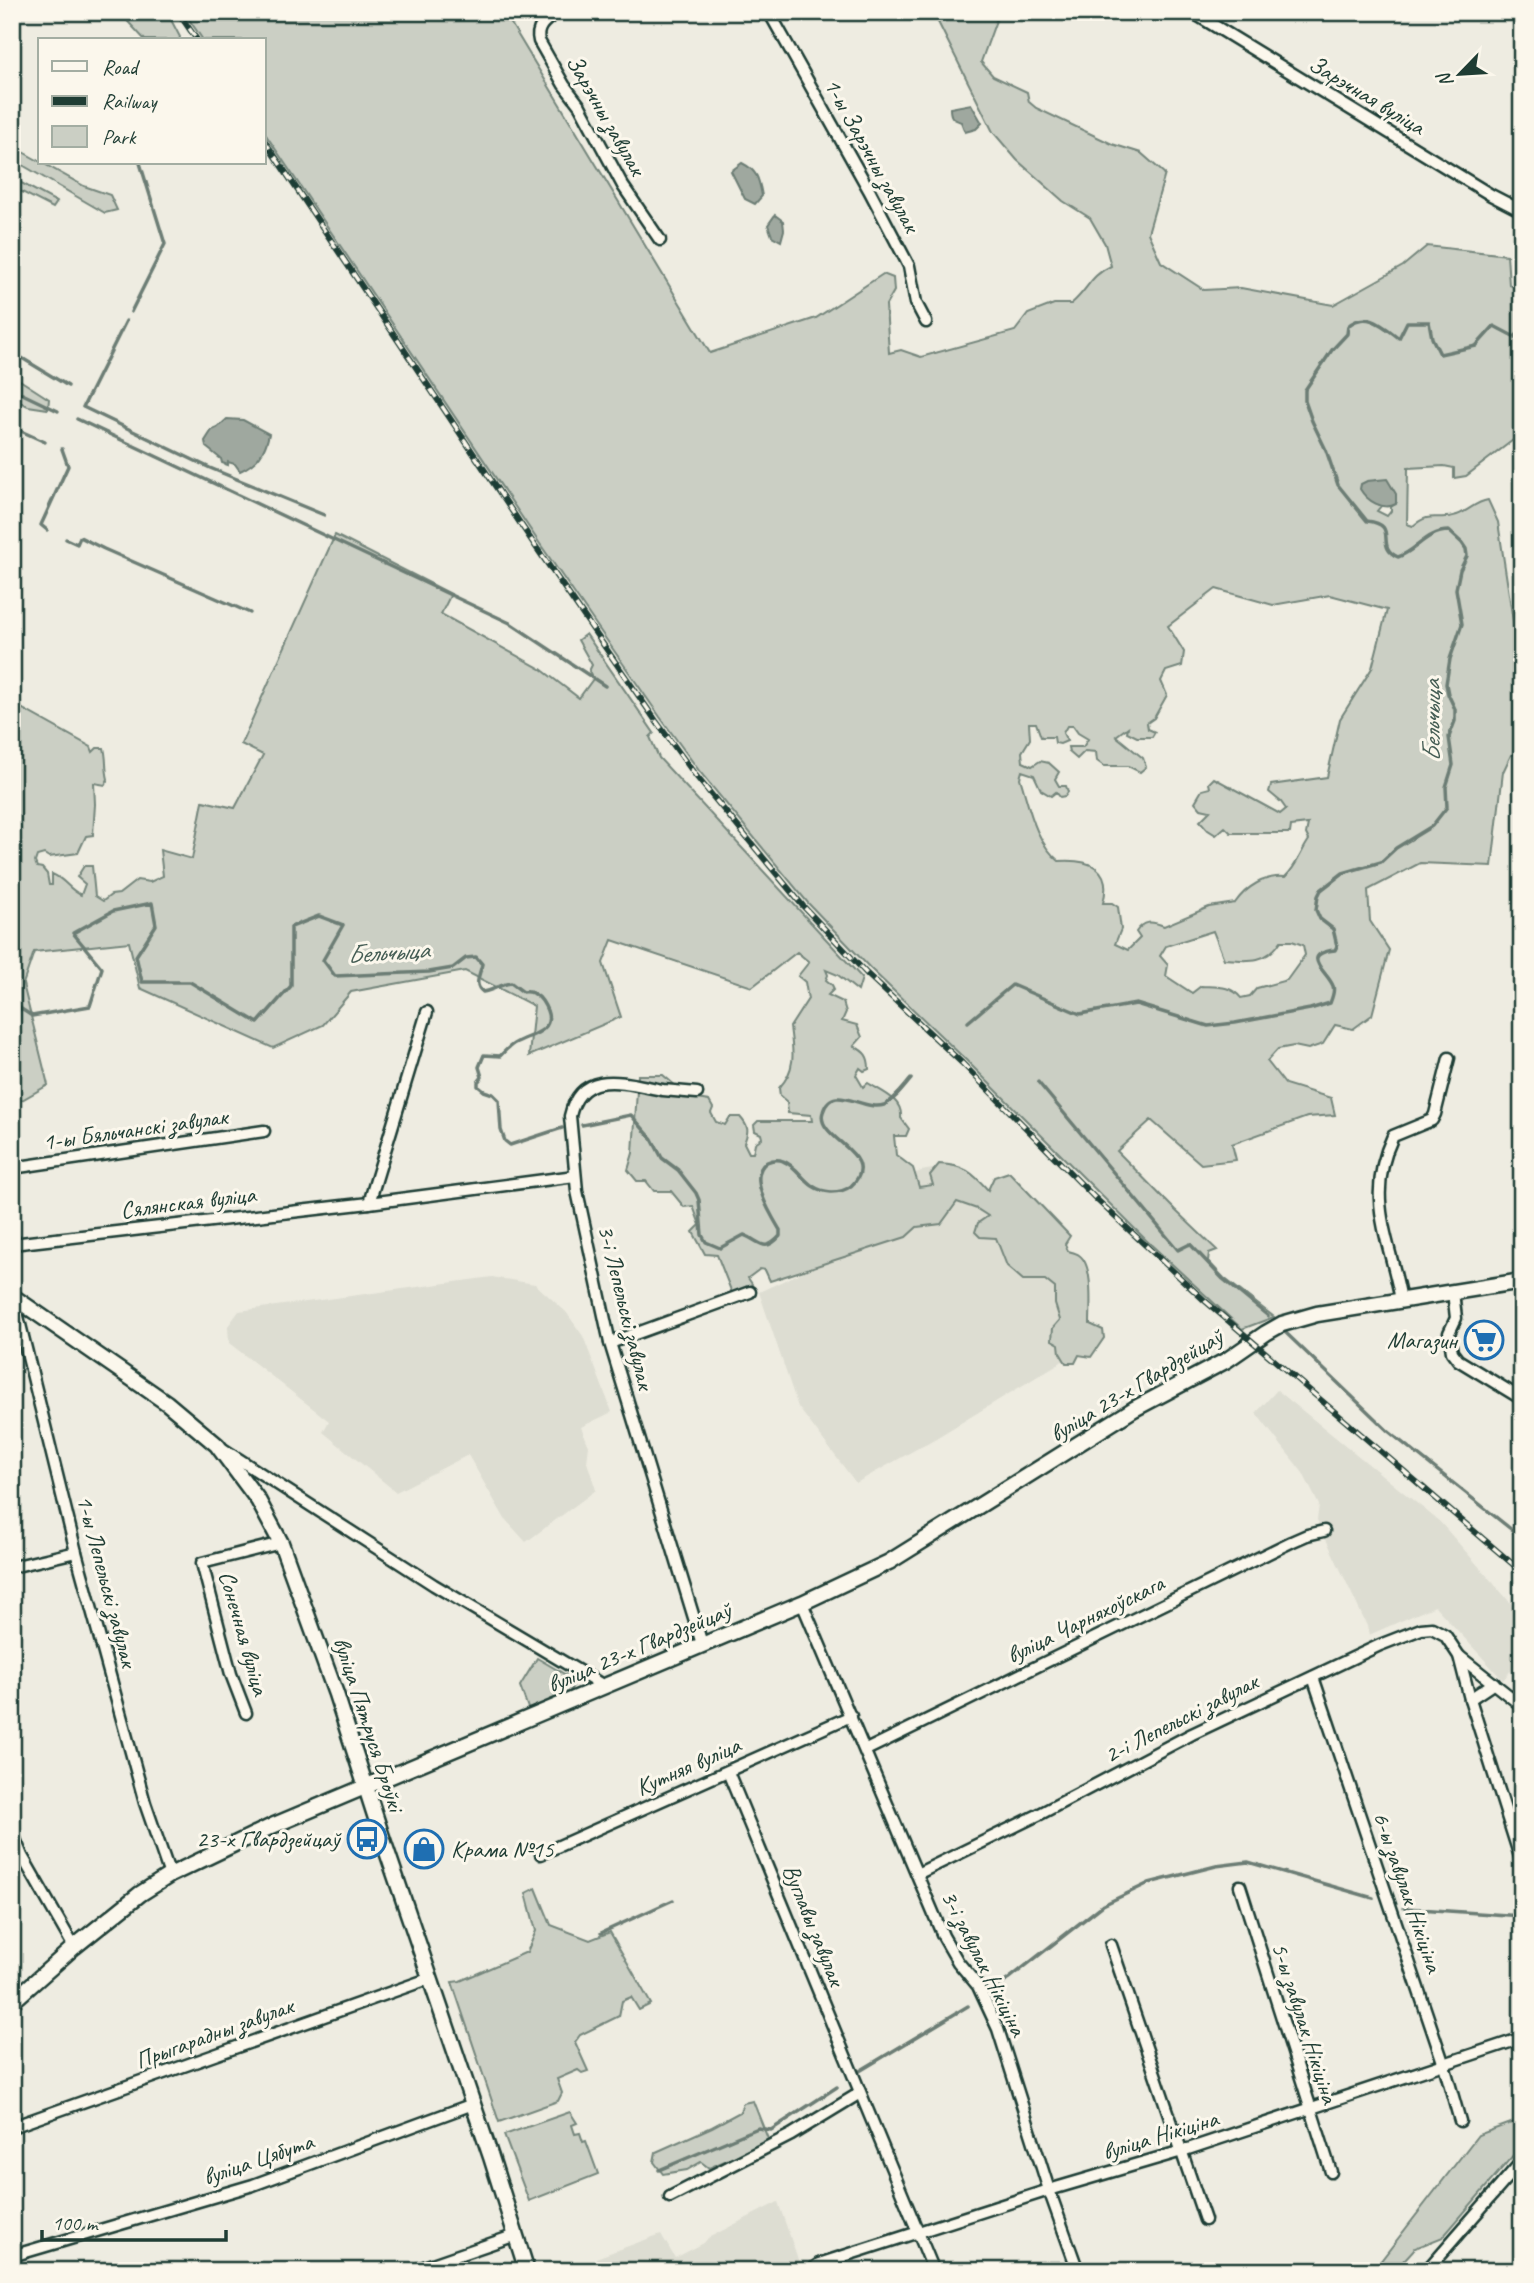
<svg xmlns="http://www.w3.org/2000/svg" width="1534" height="2283" font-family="Caveat,sans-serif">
	<rect width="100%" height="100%" fill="#eeece1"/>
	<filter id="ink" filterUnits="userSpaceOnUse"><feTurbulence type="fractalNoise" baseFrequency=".0143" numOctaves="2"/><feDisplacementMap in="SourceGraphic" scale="14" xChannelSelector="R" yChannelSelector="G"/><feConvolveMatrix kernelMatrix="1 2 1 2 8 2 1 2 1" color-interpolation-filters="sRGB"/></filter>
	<g filter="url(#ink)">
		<g fill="#ddddd2">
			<path d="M 949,1166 L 1076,1307 L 1066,1359 L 936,1438 L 856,1483 L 798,1407 L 759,1292 L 920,1218 L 900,1180 L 921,1171 Z"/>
			<path d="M 492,1277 L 535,1284 L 566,1312 L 583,1336 L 612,1412 L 581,1427 L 589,1446 L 587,1462 L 596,1490 L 526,1542 L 505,1519 L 468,1455 L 396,1492 L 323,1432 L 329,1421 L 229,1343 L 228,1326 L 239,1311 Z"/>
			<path d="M 1277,1390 L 1440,1522 L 1522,1616 L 1522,1646 L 1518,1662 L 1503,1680 L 1435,1606 L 1369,1635 L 1367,1626 L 1317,1520 L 1319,1505 L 1303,1473 L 1256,1413 Z"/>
			<path d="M 778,2202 L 800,2265 L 798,2271 L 593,2271 L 597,2269 L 596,2258 L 661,2234 L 675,2258 L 704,2243 L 708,2238 Z"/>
		</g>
		<g fill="#cbcfc4" stroke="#75867c" stroke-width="2" fill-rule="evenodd">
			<path d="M 119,12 L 161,12 L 169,16 L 180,37 L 179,40 L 145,40 Z"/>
			<path d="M 184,12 L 504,12 L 710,353 L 816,318 L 883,274 L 893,278 L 894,291 L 886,305 L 889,353 L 901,350 L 921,357 L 1015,331 L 1028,314 L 1054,304 L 1071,304 C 1089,289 1089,276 1111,266 L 1105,244 L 1090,218 L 1063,201 L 1017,160 L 993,132 L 933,12 L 999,12 L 981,62 L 993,76 L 1027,92 L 1029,102 L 1036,108 L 1112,144 L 1141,153 L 1165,174 L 1148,233 L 1161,262 L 1204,290 L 1241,288 L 1333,305 L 1403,266 L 1427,246 L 1507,255 L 1509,285 L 1522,289 L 1521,434 L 1466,476 L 1454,478 L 1454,468 L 1444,466 L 1408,468 L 1407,524 L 1413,526 C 1431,510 1438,522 1457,515 C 1469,511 1475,502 1488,500 L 1498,522 L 1522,680 L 1522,753 L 1511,755 L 1503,772 L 1492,866 L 1420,863 L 1368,890 L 1370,921 L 1389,950 L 1372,1015 L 1353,1029 L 1335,1025 L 1323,1044 L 1308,1049 L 1294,1046 L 1278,1049 L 1267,1061 L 1285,1084 L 1331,1098 L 1335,1115 L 1307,1117 L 1232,1144 L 1236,1160 L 1201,1164 L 1151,1120 L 1117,1151 L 1175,1210 L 1217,1250 L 1209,1253 L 1208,1261 L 1224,1278 L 1274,1317 L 1242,1329 L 1146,1240 L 965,1059 L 871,969 L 808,903 L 700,772 L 660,717 L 540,544 L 264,132 L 264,40 L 203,40 ZM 1365,496 L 1396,503 L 1391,507 L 1391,511 L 1387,516 L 1377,511 L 1381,506 ZM 1216,589 L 1273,605 L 1330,595 L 1387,610 L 1372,668 L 1340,719 L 1327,777 L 1271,785 L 1269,792 L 1281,802 L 1286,809 L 1280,814 L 1214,778 L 1209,783 L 1210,788 L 1202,790 L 1195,802 L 1201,809 L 1210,811 L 1200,821 L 1208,830 L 1216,835 L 1225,827 L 1231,833 L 1290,833 L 1291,826 L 1308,824 L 1306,834 L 1309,840 C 1300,853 1297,866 1285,877 C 1265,875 1246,887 1235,903 L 1209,907 L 1164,926 C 1152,921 1144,920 1136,932 L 1140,938 L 1128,950 L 1115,944 L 1121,929 L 1118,907 L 1112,903 L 1103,903 C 1113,867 1089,859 1059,861 C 1035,842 1029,806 1020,778 L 1022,771 L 1034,775 L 1041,790 L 1051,796 L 1056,792 L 1060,797 L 1065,796 L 1068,792 L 1066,786 L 1059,786 L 1055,779 L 1059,772 L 1049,763 L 1040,761 L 1032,766 L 1023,762 L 1022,752 L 1030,739 L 1029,723 L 1036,723 L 1041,737 L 1054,737 L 1055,743 L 1060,744 L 1067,741 L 1063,733 L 1067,726 L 1073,726 L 1078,733 L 1088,739 L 1083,747 L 1068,747 L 1069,752 L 1077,759 L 1085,751 L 1096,752 L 1097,761 L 1104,766 L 1128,766 L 1140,772 L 1146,767 L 1143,758 L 1116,736 L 1128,727 L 1127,732 L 1137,737 L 1152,737 L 1155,732 L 1148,729 L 1147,723 L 1154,718 L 1167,695 L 1161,681 L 1166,671 L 1182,666 L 1184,652 L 1168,626 ZM 1213,931 L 1224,959 C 1248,961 1266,964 1281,941 L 1292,941 L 1303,945 L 1305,955 L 1287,980 L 1257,988 L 1250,996 L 1241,998 C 1231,985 1217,987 1201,986 L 1192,993 L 1166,976 L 1168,965 L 1160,956 L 1166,946 Z"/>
			<path d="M 12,146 L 84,186 L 110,195 L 117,210 L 105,213 L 12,159 Z"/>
			<path d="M 12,178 L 57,202 L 53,208 L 12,187 Z"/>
			<path d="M 12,375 L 49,399 L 48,409 L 28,406 L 12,398 Z"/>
			<path d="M 335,535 L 451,594 L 441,614 L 541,669 L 579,698 L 593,679 L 589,671 L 592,665 L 578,640 L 586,634 L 654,733 L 650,737 L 659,758 L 862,978 L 858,991 L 838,975 L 826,970 L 828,975 L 826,980 L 832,985 L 834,989 L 828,995 L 843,1002 L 846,1012 L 842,1021 L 857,1025 L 862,1037 L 854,1046 C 865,1052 869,1056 869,1069 L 864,1071 L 860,1068 L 856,1075 L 863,1087 L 868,1083 C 882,1092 903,1099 901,1118 L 909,1129 L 906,1136 L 894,1136 L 896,1155 L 913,1168 L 919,1187 L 933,1185 L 930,1175 L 939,1164 C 964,1165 972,1172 988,1190 L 994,1177 L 1009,1172 L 1070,1236 L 1065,1244 L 1068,1251 C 1071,1252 1076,1253 1079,1255 C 1094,1265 1090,1307 1090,1324 L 1103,1330 L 1104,1338 L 1091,1357 L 1079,1355 L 1075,1363 L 1066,1363 L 1060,1353 L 1059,1344 L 1052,1340 L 1053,1328 L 1060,1320 L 1055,1304 L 1055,1288 L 1045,1280 L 1023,1280 L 1007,1266 L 996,1238 L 980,1237 L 975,1232 L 978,1223 L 988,1216 L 977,1209 L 957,1202 L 941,1224 L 917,1227 L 906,1237 L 770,1281 L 765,1270 L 760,1269 L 748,1278 L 752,1284 L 750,1289 L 732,1293 L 717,1255 L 705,1254 L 693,1232 L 700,1225 L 693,1206 L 684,1207 L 671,1191 L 654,1191 L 646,1181 L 637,1181 L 628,1170 L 633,1153 L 638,1075 L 663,1075 L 690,1098 L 709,1101 L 713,1108 L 711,1113 L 716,1122 L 725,1125 L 730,1117 L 740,1117 C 749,1127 749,1131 744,1143 L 749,1153 L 753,1153 L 755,1143 L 762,1138 L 761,1134 L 755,1131 L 754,1125 L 758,1121 L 812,1121 L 811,1115 L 788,1113 L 787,1102 L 780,1096 L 779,1088 C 797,1069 793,1050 790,1027 L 808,999 L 805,982 L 798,976 L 809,962 L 797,952 L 752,987 L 612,940 L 603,963 L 621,1017 L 529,1056 L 534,1006 L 465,971 L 351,992 L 323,1025 L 273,1048 L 140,988 L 129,942 L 34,952 L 23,984 L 48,1085 L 13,1105 L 12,703 L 91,747 L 93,752 L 97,748 L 104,748 C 107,759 105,768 108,779 L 105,785 L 94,783 L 95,804 L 93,835 L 86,836 L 78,853 L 49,857 L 44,854 L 37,856 L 35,862 L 37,867 L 42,868 L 47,874 L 49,885 L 52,885 L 52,874 C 65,879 68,889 81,895 L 85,884 L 77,877 L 84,866 L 92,866 L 95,896 L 103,901 L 111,895 L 119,894 L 137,880 L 150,882 L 163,876 L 160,850 L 192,859 L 203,801 L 235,808 L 263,755 L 241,744 Z"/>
			<path d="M 537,1658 L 566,1675 L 574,1684 L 569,1693 L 529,1711 L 520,1686 Z"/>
			<path d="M 536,1888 L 551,1925 L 590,1940 L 610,1932 L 651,2004 L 639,2010 L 631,1997 L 622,2001 L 619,2016 L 580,2035 L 575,2042 L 588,2071 L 582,2073 L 578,2070 L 557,2079 L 562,2093 L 558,2101 L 499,2122 L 452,1982 L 460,1981 L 527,1952 L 536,1931 L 526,1893 Z"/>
			<path d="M 753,2101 L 768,2139 L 761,2145 L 709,2168 L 701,2162 L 687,2170 L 663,2174 L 654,2162 L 656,2152 L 712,2127 L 740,2112 L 743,2103 Z"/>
			<path d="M 570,2112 L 577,2123 L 572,2125 L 575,2134 L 580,2133 L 583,2142 L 586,2141 L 598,2174 L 529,2201 L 504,2135 Z"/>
			<path d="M 1522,2119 L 1522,2145 L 1443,2237 L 1415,2248 L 1394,2271 L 1373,2271 L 1478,2135 Z"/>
		</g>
		<g fill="#9fa89f" stroke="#6c7d74" stroke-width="2">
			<path d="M 971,104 L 982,123 L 976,129 L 965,132 L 961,122 C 953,119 950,118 950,108 Z"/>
			<path d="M 742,163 C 758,171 759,180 762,196 L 755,204 L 745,199 L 731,171 Z"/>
			<path d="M 775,215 L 783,221 L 784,230 L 781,241 L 772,236 L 768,225 Z"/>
			<path d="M 227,419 L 243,420 L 269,434 C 265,452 258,463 240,471 L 235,464 L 228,462 L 228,465 L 222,463 L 221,459 L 206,447 L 205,441 L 212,430 L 217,428 Z"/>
			<path d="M 1387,479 L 1396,494 L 1396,504 C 1383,511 1367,501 1360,489 L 1361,484 L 1367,481 Z"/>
		</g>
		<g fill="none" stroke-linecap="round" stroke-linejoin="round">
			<g stroke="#6c7d74" stroke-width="3.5">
				<path d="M 131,312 L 165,244 L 140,163"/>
				<path d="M 126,321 L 83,407 L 210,468 L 324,515"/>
				<path d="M 12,352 L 68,386"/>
				<path d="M 12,389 L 58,411"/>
				<path d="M 77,419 L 510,623 L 605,686"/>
				<path d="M 12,427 L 45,442"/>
				<path d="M 47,530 L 41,525 L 68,466 L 62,449"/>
				<path d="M 66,539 L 77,544 L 80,537 L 104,549 L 250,613"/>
				<path d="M 12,1003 L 32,1016 L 90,1006 L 102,968 L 73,933 L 113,911 L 152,903 L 156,925 L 136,956 L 142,982 L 190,982 L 258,1023 L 291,986 L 291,927 L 319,916 L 343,925 L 323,960 L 335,976 L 429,972 L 453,968 L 466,958 L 476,957 L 482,964 C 480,975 473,985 483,992 C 493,991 500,984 511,983 L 523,992 C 531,991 537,994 542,1001 C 561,1030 535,1033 517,1042 C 510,1045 505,1051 500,1056 L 484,1055 L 479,1067 L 482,1077 L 478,1082 L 478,1086 L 484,1091 L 493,1094 L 499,1100 L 501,1130 L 505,1141 L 510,1145 L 562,1128"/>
				<path d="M 968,1022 L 1012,985 L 1080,1014 L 1136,1004 L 1208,1026 L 1235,1023 L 1310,1009 L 1330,1003 C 1332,998 1335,991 1333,986 C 1328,972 1298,954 1335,950 L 1337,946 L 1333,929 L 1320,919 L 1316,910 L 1318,896 L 1321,890 L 1343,873 L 1381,862 L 1396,848 L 1432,826 L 1447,807 L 1446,787 L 1453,765 L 1449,737 L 1455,721 L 1455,709 L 1448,694 L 1446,684 L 1450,659 L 1462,624 L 1456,589 L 1460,570 L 1467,556 L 1466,549 L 1462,543 L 1449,531 C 1427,531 1417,550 1398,557 C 1373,546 1401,525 1367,521 L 1338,485 L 1326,450 L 1312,421 L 1305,401 L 1305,390 L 1332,350 L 1347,334 L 1348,326 C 1367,310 1383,326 1399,338 L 1407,322 L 1429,322 L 1432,338 L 1440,354 L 1476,346 L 1494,326 L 1515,337 L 1522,329"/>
				<path d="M 1038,1082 L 1178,1250 L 1190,1244 L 1223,1279 L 1268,1316"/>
				<path d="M 582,1125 L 631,1115 L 652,1139 L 662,1158 L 678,1170 L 696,1193 L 699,1200 L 702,1235 L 706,1242 L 720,1248 L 744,1235 C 760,1241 764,1254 780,1236 L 780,1230 C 771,1215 746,1175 767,1162 C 772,1160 778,1159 783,1161 C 802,1168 804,1190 831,1192 C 838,1192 845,1191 851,1186 C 885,1154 814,1139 823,1112 C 832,1081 863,1112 884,1105 C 895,1100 903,1088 911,1079"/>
				<path d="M 1286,1333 L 1388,1431 L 1522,1538"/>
				<path d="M 1404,1908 L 1522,1916"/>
				<path d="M 601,1933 L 673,1900"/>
				<path d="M 992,1992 L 1103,1905 L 1149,1883 L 1216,1866 L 1248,1862 L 1373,1898"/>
				<path d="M 858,2072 L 968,2006"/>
				<path d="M 659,2170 L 758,2128 L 771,2130 L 837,2087"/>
			</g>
			<defs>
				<g id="street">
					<path d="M 557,12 C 547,20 535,26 539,41 L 564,85 L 580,106 L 623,186 L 660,240"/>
					<path d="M 769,12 L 869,190 L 909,266 L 916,303 L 926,322"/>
					<path d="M 1192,12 L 1491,195 L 1522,211"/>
					<path d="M 697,1093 C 686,1092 674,1091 663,1090 C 628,1084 581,1066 570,1116 L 577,1191 L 610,1343 L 702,1644"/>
					<path d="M 12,1168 L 264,1131"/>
					<path d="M 369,1203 L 427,1012"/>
					<path d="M 12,1244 L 369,1203 L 575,1176"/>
					<path d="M 1453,1292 L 1456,1318 L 1449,1333 L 1452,1352 L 1458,1360 L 1522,1399"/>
					<path d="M 13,1296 L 76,1552 L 145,1803 L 170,1875"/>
					<path d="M 1401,1300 C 1390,1239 1364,1198 1393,1136 L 1432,1120 L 1435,1114 L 1449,1058"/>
					<path d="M 610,1343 L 750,1292"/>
					<path d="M 223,1449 L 434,1585 L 604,1686"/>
					<path d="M 12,1567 L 76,1552"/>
					<path d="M 802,1603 L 943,1936 L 958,1962 L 978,1986 L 998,2029 L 1049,2190 L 1078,2271"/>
					<path d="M 1459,1656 L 1522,1706"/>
					<path d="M 1313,1677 L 1444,2065 L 1460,2121"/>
					<path d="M 1470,1699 L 1494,1683"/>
					<path d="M 246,1713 L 231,1674 L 202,1563 L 281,1543"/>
					<path d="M 866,1750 L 1291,1542 L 1307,1535 L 1324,1531"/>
					<path d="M 728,1772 L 934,2271"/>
					<path d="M 12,1832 L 22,1856 L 74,1947"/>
					<path d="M 541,1854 L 851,1716"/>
					<path d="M 917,1874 L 1038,1815 L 1192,1734 L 1380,1645 L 1421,1629 L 1432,1628 L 1445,1635 L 1459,1656 L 1470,1699 L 1522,1863"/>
					<path d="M 1240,1886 L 1331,2172"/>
					<path d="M 1111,1945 L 1205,2220"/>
					<path d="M 12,2127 L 431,1978"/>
					<path d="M 670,2197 L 791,2135 L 860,2093"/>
					<path d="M 12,2256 L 253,2185 L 473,2104"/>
					<path d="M 412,2271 L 516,2235"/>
					<path d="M 810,2271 L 819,2264 L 1049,2190 L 1182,2151 L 1522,2038"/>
					<path d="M 1426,2271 L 1522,2161"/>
				</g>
				<g id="secondary">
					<path d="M 12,1296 L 167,1403 L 217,1445 L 258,1500 L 281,1543 L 336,1694 L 381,1834 L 491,2157 L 527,2271"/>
					<path d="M 12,2002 L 74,1947 L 140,1894 L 170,1875 L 272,1826 L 802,1603 L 889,1562 L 1134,1409 L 1227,1360 L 1266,1333 L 1282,1324 L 1317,1314 L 1522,1281"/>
				</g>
			</defs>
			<use href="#street" stroke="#1f3d34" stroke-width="15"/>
			<use href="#secondary" stroke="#1f3d34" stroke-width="19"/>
			<use href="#street" stroke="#fbf7ec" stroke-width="10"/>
			<use href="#secondary" stroke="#fbf7ec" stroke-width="14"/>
			<defs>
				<g id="rail">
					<path d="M 178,12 L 197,40"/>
					<path d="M 264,140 L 536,547 L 656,721 L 696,776 L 803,906 L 867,974 L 962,1063 L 1095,1198 L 1204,1300 L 1522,1572"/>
				</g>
			</defs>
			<use href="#rail" stroke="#1f3d34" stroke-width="6"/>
			<use href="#rail" stroke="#fbf7ec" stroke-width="3.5" stroke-dasharray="10" stroke-linecap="butt"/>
		</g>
	</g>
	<defs>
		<symbol id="supermarket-ring" viewBox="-11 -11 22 22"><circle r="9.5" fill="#fbf7ec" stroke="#1f6fb2" stroke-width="1.5"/><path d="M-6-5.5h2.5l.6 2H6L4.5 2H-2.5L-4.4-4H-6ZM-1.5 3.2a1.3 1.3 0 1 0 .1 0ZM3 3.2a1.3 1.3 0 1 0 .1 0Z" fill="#1f6fb2"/></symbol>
		<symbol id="bus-ring" viewBox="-11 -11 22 22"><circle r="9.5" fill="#fbf7ec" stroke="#1f6fb2" stroke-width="1.5"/><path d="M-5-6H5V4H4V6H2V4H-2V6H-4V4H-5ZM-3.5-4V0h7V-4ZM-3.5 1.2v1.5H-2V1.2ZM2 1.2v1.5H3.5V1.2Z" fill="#1f6fb2"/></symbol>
		<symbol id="shop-ring" viewBox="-11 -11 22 22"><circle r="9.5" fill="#fbf7ec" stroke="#1f6fb2" stroke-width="1.5"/><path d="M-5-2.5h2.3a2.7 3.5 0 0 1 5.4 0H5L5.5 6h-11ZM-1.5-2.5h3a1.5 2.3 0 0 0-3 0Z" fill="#1f6fb2"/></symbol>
	</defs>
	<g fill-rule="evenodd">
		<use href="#supermarket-ring" x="1462" y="1318" width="44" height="44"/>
		<use href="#bus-ring" x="345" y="1817" width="44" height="44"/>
		<use href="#shop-ring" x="402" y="1827" width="44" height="44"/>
	</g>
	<g text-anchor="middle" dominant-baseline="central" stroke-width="6" stroke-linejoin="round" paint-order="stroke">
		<g font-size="24" fill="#1f3d34" stroke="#fbf7ec">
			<text transform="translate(1367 95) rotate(31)">Зарэчная вуліца</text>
			<text transform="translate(606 115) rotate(60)">Зарэчны завулак</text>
			<text transform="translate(872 155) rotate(61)">1-ы Зарэчны завулак</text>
			<text transform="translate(135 1129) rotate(-8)">1-ы Бяльчанскі завулак</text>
			<text transform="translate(188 1202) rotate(-7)">Сялянская вуліца</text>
			<text transform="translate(626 1307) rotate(76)">3-і Лепельскі завулак</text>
			<text transform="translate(1136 1385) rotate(-31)">вуліца 23-х Гвардзейцаў</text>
			<text transform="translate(107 1581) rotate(75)">1-ы Лепельскі завулак</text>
			<text transform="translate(1085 1619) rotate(-26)">вуліца Чарняхоўскага</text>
			<text transform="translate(244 1633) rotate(74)">Сонечная вуліца</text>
			<text transform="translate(639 1647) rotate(-23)">вуліца 23-х Гвардзейцаў</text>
			<text transform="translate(1181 1718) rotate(-27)">2-і Лепельскі завулак</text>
			<text transform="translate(369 1724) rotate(72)">вуліца Пятруся Броўкі</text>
			<text transform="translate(688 1766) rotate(-24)">Кутняя вуліца</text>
			<text transform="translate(1408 1892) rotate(71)">6-ы завулак Нікіціна</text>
			<text transform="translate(814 1925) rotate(68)">Вуглавы завулак</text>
			<text transform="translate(984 1963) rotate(63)">3-і завулак Нікіціна</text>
			<text transform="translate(1305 2023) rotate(72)">5-ы завулак Нікіціна</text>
			<text transform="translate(214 2033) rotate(-20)">Прыгарадны завулак</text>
			<text transform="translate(1160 2135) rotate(-17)">вуліца Нікіціна</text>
			<text transform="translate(258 2159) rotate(-19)">вуліца Цябута</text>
		</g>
		<g font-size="24" fill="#1f3d34" stroke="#fbf7ec" text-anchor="end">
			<text x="1457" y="1340">Магазин</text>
			<text x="340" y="1839">23-х Гвардзейцаў</text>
			<text x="451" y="1849" text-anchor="start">Крама №15</text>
		</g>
		<g font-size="26" font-style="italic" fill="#455d54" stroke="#fbf7ec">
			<text transform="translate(1431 721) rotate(-90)">Бельчыца</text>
			<text transform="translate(388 952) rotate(-4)">Бельчыца</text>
		</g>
	</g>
	<rect width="1534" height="2283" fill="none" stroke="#fbf7ec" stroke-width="42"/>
	<rect x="21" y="21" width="1492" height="2241" fill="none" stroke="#1f3d34" stroke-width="2.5" filter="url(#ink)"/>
	<rect x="38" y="38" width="228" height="126" fill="#fbf7ec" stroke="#a3ada2" stroke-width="2"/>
	<rect x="52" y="61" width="35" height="10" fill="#fbf7ec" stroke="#a3ada2" stroke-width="2"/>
	<text x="102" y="74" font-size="21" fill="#1f3d34">Road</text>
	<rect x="52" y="96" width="35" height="10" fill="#1f3d34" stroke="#a3ada2" stroke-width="2"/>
	<text x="102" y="108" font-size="21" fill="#1f3d34">Railway</text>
	<rect x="52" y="126" width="35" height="21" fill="#cbcfc4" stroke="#a3ada2" stroke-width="2"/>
	<text x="102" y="144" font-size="21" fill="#1f3d34">Park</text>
	<g transform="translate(1460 74) rotate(245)" stroke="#fbf7ec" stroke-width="5" paint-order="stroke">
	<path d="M0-5L12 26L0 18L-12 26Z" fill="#1f3d34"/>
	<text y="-10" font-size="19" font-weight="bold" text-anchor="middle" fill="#1f3d34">N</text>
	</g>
	<path d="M42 2230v10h184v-10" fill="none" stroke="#1f3d34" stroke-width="3.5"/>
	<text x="52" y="2230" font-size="21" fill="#1f3d34" stroke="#fbf7ec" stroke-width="5" paint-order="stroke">100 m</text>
</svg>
